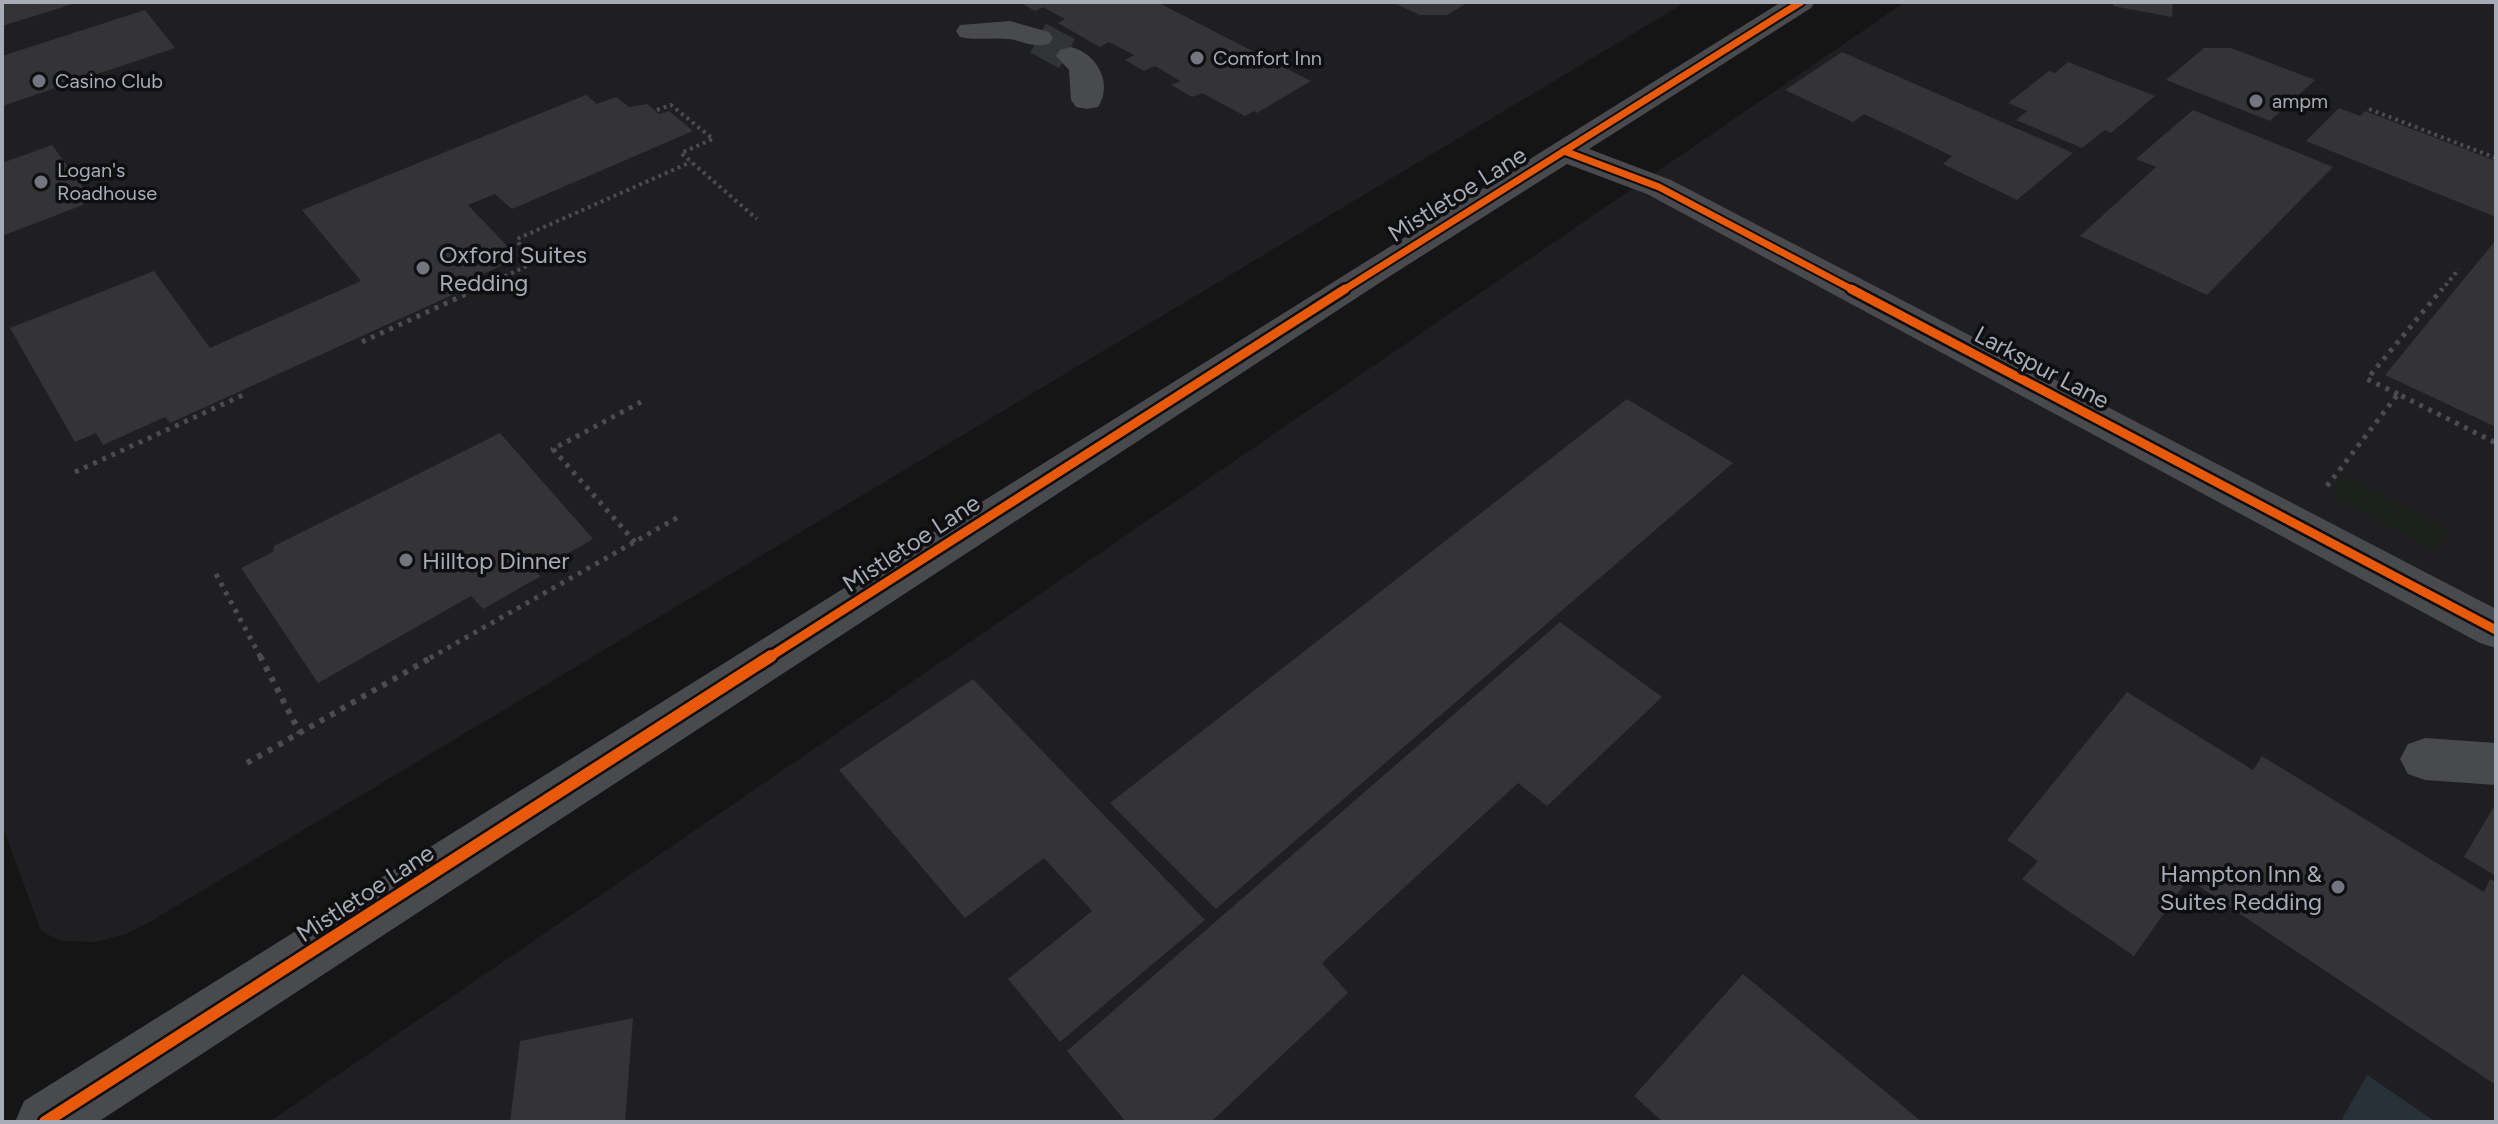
<svg xmlns="http://www.w3.org/2000/svg" width="2498" height="1124" font-family="Figtree,sans-serif">
	<rect width="100%" height="100%" fill="#151515"/>
	<g fill="#1f1f21">
		<path d="M 2,2 L 1686,2 L 153,920 L 129,933 L 96,942 L 61,941 L 41,931 L 2,825 Z"/>
		<path d="M 1905,2 L 2496,4 L 2496,1122 L 269,1122 Z"/>
	</g>
	<path fill="#1b221c" d="M 2343,475 L 2449,529 L 2434,550 L 2329,493 Z"/>
	<path fill="#283137" d="M 2367,1075 L 2436,1122 L 2346,1122 L 2342,1119 Z"/>
	<g fill="#343436">
		<path d="M 2,2 L 76,2 L 76,3 L 2,26 Z"/>
		<path d="M 1019,2 L 1157,2 L 1311,81 L 1257,113 L 1254,111 L 1245,116 L 1202,93 L 1192,97 L 1171,85 L 1180,81 L 1155,66 L 1144,71 L 1125,60 L 1134,55 L 1109,42 L 1100,47 L 1058,23 L 1065,19 L 1043,7 L 1035,11 Z"/>
		<path d="M 1392,2 L 1469,2 L 1447,15 L 1420,15 Z"/>
		<path d="M 2113,2 L 2173,2 L 2172,17 L 2113,6 Z"/>
		<path d="M 145,10 L 175,48 L 2,106 L 2,56 Z"/>
		<path d="M 2204,48 L 2231,48 L 2315,80 L 2270,121 L 2166,80 Z"/>
		<path d="M 1842,52 L 2073,153 L 2017,200 L 1943,164 L 1952,156 L 1864,114 L 1853,122 L 1785,90 Z"/>
		<path d="M 2068,62 L 2155,96 L 2111,133 L 2105,130 L 2082,148 L 2016,120 L 2027,111 L 2008,103 L 2049,71 L 2055,73 Z"/>
		<path d="M 586,95 L 597,104 L 616,97 L 629,107 L 647,104 L 659,114 L 669,111 L 693,131 L 512,209 L 495,194 L 468,205 L 510,249 L 493,256 L 503,265 L 454,287 L 459,292 L 170,423 L 165,417 L 103,445 L 96,433 L 75,442 L 10,328 L 154,271 L 210,348 L 361,281 L 302,210 Z"/>
		<path d="M 2339,108 L 2360,116 L 2365,111 L 2496,161 L 2496,217 L 2306,141 Z"/>
		<path d="M 2193,110 L 2333,167 L 2207,295 L 2080,236 L 2156,167 L 2136,159 Z"/>
		<path d="M 52,145 L 93,201 L 2,236 L 2,163 Z"/>
		<path d="M 2496,240 L 2496,427 L 2385,375 Z"/>
		<path d="M 1627,399 L 1733,463 L 1216,909 L 1110,803 Z"/>
		<path d="M 500,433 L 593,539 L 536,572 L 541,576 L 483,609 L 471,596 L 318,683 L 241,568 L 273,552 L 274,546 Z"/>
		<path d="M 1560,622 L 1662,697 L 1547,806 L 1518,783 L 1322,963 L 1348,993 L 1211,1122 L 1126,1122 L 1067,1051 Z"/>
		<path d="M 973,679 L 1205,920 L 1060,1042 L 1008,979 L 1092,911 L 1044,858 L 965,918 L 839,770 Z"/>
		<path d="M 2127,692 L 2253,770 L 2262,756 L 2484,892 L 2490,879 L 2496,882 L 2496,1085 L 2188,879 L 2134,956 L 2022,879 L 2038,861 L 2007,840 Z"/>
		<path d="M 2496,803 L 2496,876 L 2464,857 Z"/>
		<path d="M 1743,974 L 1922,1122 L 1663,1122 L 1634,1096 Z"/>
		<path d="M 633,1018 L 625,1122 L 510,1122 L 520,1041 Z"/>
	</g>
	<g fill="none" stroke-linecap="round" stroke-linejoin="round">
		<path stroke="#323335" stroke-width="33" stroke-dasharray="33 16" stroke-linecap="butt" d="M 1038,38 L 1071,56"/>
		<g stroke="#4b4c50" stroke-width="4" stroke-dasharray="3 4" stroke-linecap="butt">
			<path d="M 2369,109 L 2496,158"/>
			<path d="M 657,110 L 671,105 L 713,139 L 681,153 L 757,219"/>
			<path d="M 473,291 L 529,265 L 517,239 L 691,162"/>
			<path d="M 2441,291 L 2459,269"/>
		</g>
		<g stroke="#4b4c50" stroke-width="5" stroke-dasharray="4 6" stroke-linecap="butt">
			<path d="M 362,342 L 477,289"/>
			<path d="M 2398,394 L 2367,379 L 2442,289"/>
			<path d="M 75,472 L 243,395"/>
			<path d="M 2327,486 L 2398,394 L 2496,443"/>
			<path d="M 635,542 L 553,449 L 641,402"/>
			<path d="M 216,574 L 261,658"/>
			<path d="M 430,658 L 682,515"/>
		</g>
		<g stroke="#4b4c50" stroke-width="6" stroke-dasharray="5 7" stroke-linecap="butt">
			<path d="M 260,656 L 300,733"/>
			<path d="M 247,763 L 434,656"/>
		</g>
		<g fill="#494a4e" fill-rule="evenodd">
			<path d="M 1781,2 L 1815,2 L 1811,8 L 1589,149 L 1671,180 L 2496,609 L 2496,648 L 2480,643 L 1647,194 L 1567,164 L 1387,278 L 98,1122 L 15,1122 L 24,1101 Z"/>
			<path d="M 1010,21 L 1049,32 L 1053,38 L 1049,44 C 1033,48 1023,41 1009,39 C 992,37 977,41 960,37 L 956,31 L 960,25 Z"/>
			<path d="M 1071,47 C 1096,53 1114,83 1098,107 L 1087,109 L 1076,107 L 1071,100 L 1069,70 L 1056,56 L 1060,50 Z"/>
			<path d="M 2425,738 L 2496,743 L 2496,785 L 2425,780 L 2408,774 L 2400,759 L 2408,744 Z"/>
		</g>
		<defs>
			<g id="cycleway-far2">
				<path d="M 1564,151 L 1659,187 L 1855,291"/>
				<path d="M 1342,291 L 1801,2"/>
			</g>
			<g id="cycleway-far1">
				<path d="M 1851,289 L 2496,630"/>
				<path d="M 768,658 L 1345,289"/>
			</g>
			<path id="cycleway" d="M 45,1122 L 771,656"/>
		</defs>
		<use href="#cycleway-far2" stroke="#0f0f11" stroke-width="11"/>
		<use href="#cycleway-far1" stroke="#0f0f11" stroke-width="14"/>
		<use href="#cycleway" stroke="#0f0f11" stroke-width="17"/>
		<use href="#cycleway-far2" stroke="#e8590c" stroke-width="7"/>
		<use href="#cycleway-far1" stroke="#e8590c" stroke-width="9"/>
		<use href="#cycleway" stroke="#e8590c" stroke-width="12"/>
	</g>
	<g fill="#73767e" stroke="#0f0f11" stroke-width="3">
		<circle cx="1197" cy="58" r="8"/>
		<circle cx="39" cy="81" r="8"/>
		<circle cx="2256" cy="101" r="8"/>
		<circle cx="41" cy="182" r="8"/>
		<circle cx="423" cy="268" r="8"/>
		<circle cx="406" cy="560" r="8"/>
		<circle cx="2338" cy="887" r="8"/>
	</g>
	<g text-anchor="middle" dominant-baseline="central" stroke-width="7" stroke-linejoin="round" paint-order="stroke">
		<g font-size="20" fill="#a6abb6" stroke="#0f0f11" text-anchor="start">
			<text x="1213" y="58">Comfort Inn</text>
			<text x="55" y="81">Casino Club</text>
			<text x="2272" y="101">ampm</text>
			<text x="57" y="170">Logan's<tspan x="57" dy="23">Roadhouse</tspan></text>
		</g>
		<g font-size="24" fill="#a6abb6" stroke="#0f0f11">
			<text transform="translate(1457 194) rotate(-32)">Mistletoe Lane</text>
			<text transform="translate(2042 367) rotate(28)">Larkspur Lane</text>
			<text transform="translate(911 543) rotate(-33)">Mistletoe Lane</text>
			<text transform="translate(365 893) rotate(-33)">Mistletoe Lane</text>
		</g>
		<g font-size="24" fill="#a6abb6" stroke="#0f0f11" text-anchor="start">
			<text x="439" y="254">Oxford Suites<tspan x="439" dy="28">Redding</tspan></text>
			<text x="422" y="560">Hilltop Dinner</text>
			<text x="2322" y="873" text-anchor="end">Hampton Inn &amp;<tspan x="2322" dy="28">Suites Redding</tspan></text>
		</g>
	</g>
	<rect width="2498" height="1124" fill="none" stroke="#a6abb6" stroke-width="8"/>
</svg>
